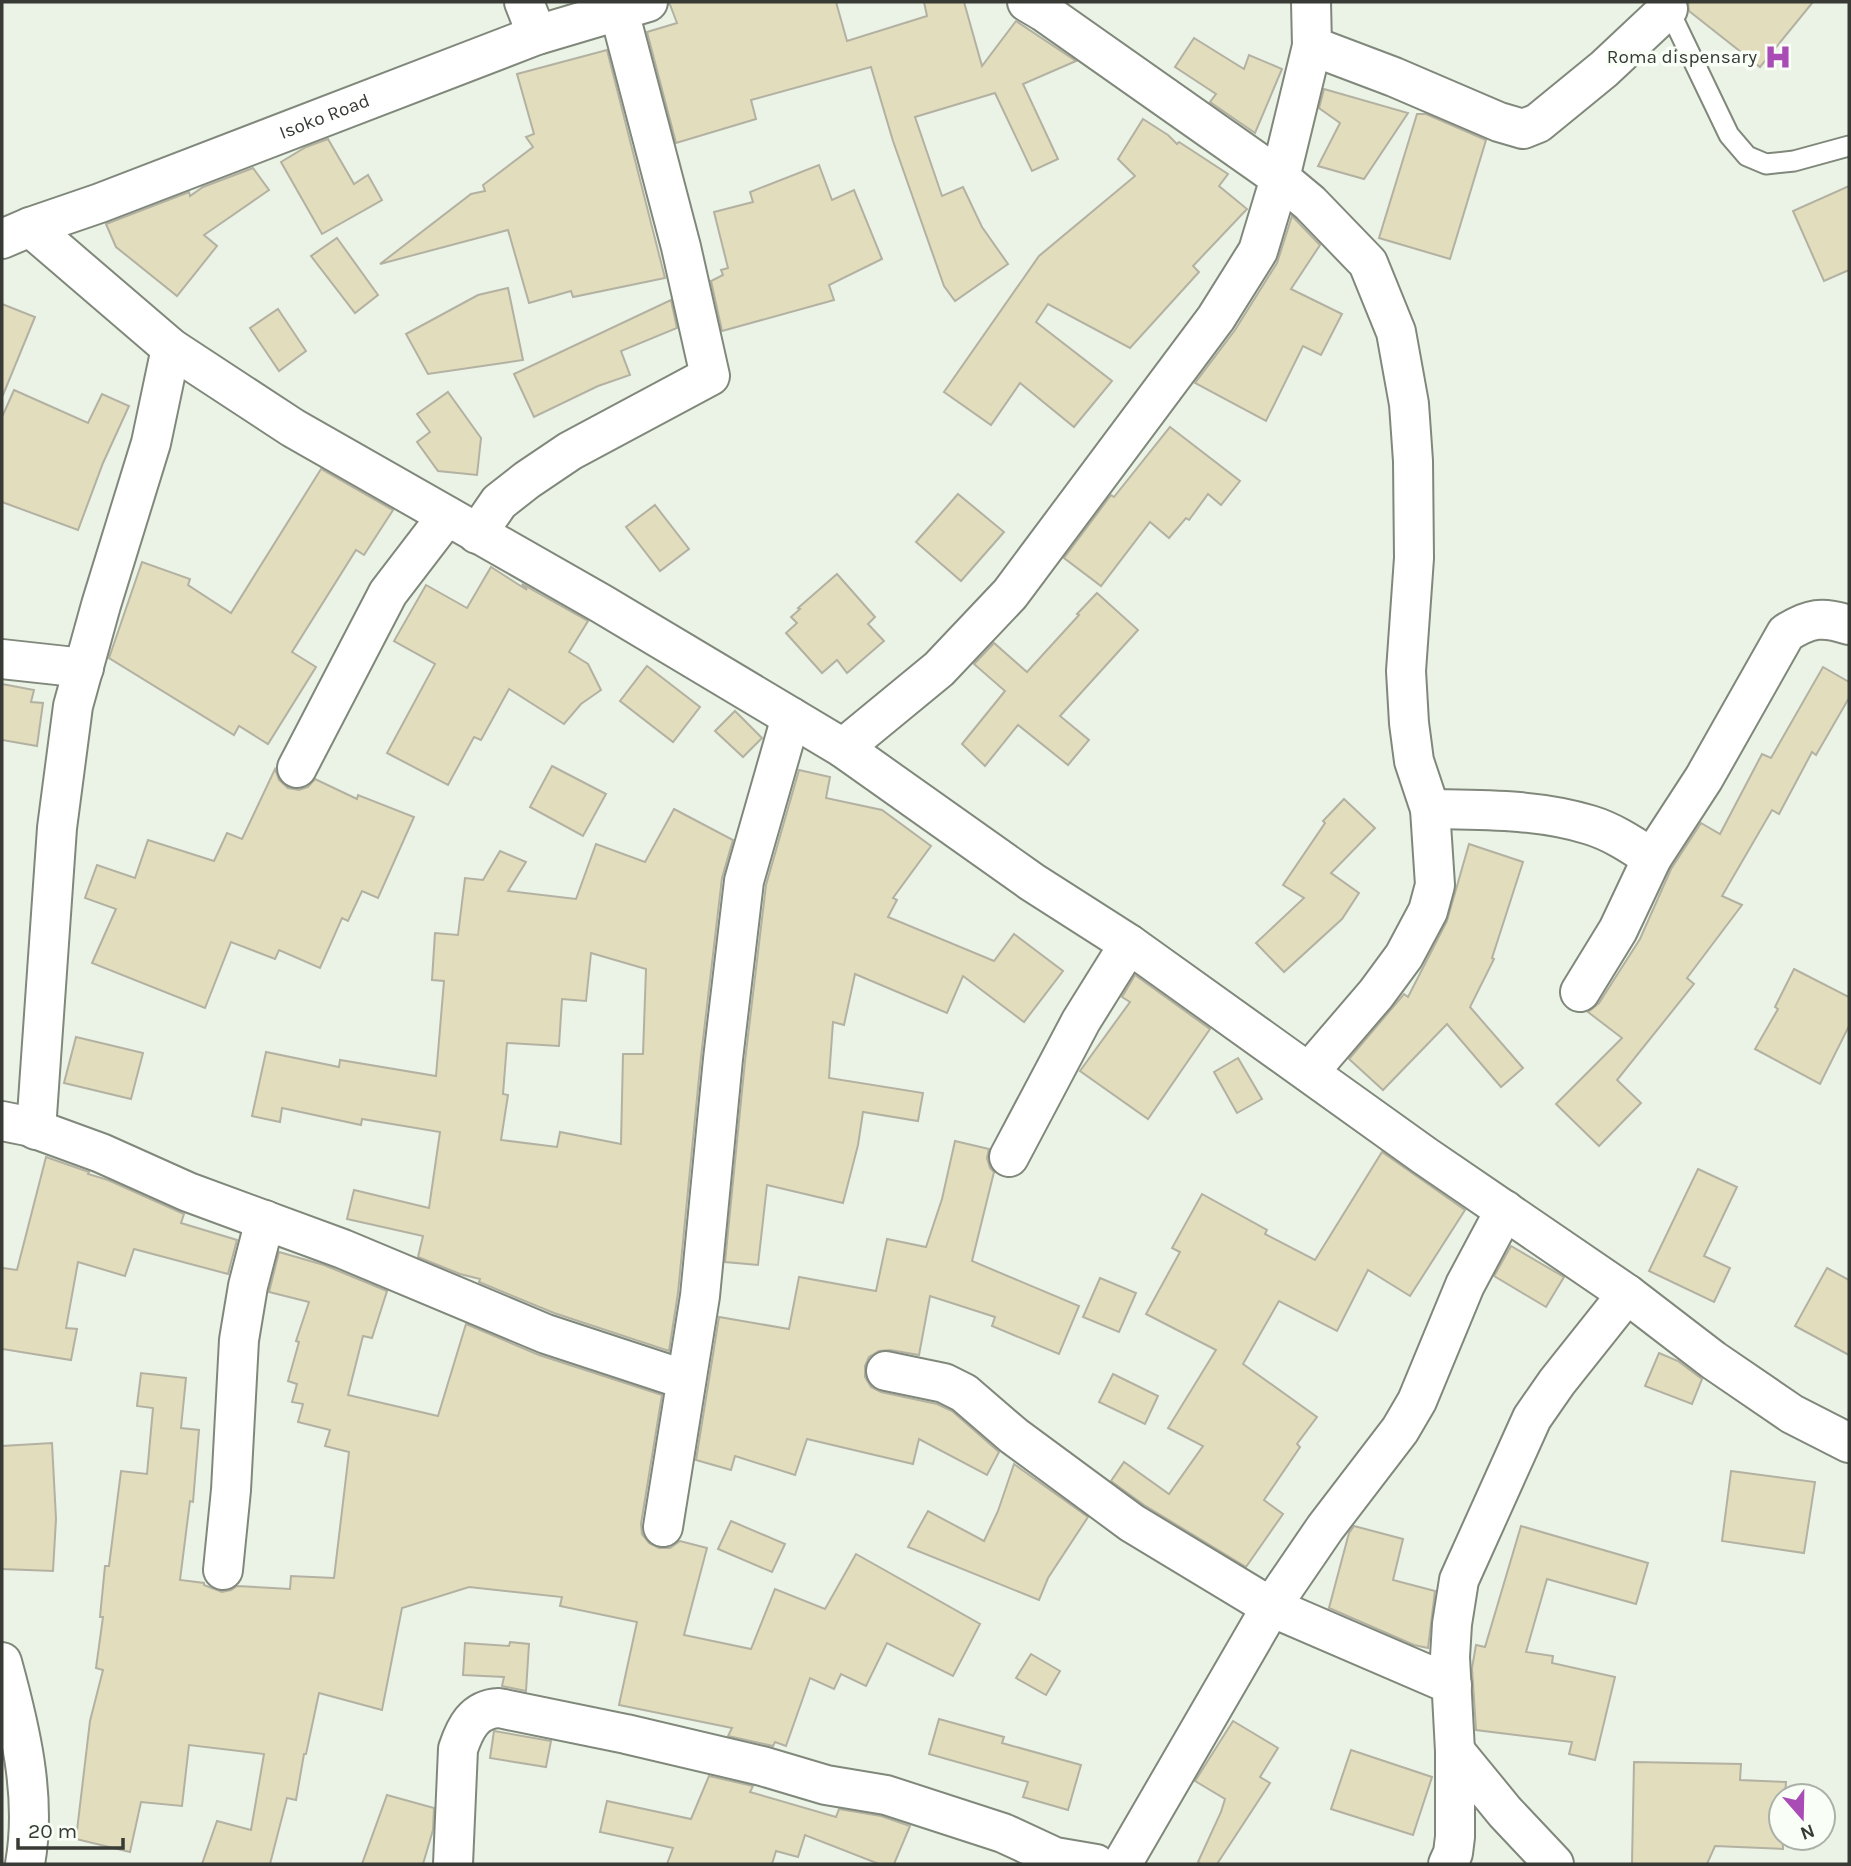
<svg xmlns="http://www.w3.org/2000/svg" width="1851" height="1866" font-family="Karla,sans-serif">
	<rect width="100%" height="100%" fill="#eaf3e5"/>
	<g fill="#e2ddbd" stroke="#b3b1a2" stroke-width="2" fill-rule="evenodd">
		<path d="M 669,2 L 836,2 L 847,41 L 927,16 L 924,2 L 964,2 L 982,66 L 1016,21 L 1076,61 L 1023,84 L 1058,159 L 1032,171 L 995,93 L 915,117 L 942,196 L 963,187 L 982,227 L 1008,264 L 955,301 L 944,286 L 893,141 L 871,67 L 751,100 L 756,119 L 676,143 L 647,32 L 677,23 Z"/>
		<path d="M 1688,2 L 1813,2 L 1760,67 L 1689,11 Z"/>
		<path d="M 1194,38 L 1244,69 L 1249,55 L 1282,69 L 1255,133 L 1210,102 L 1216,94 L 1175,67 Z"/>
		<path d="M 607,50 L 665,278 L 573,297 L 571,291 L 529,303 L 508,230 L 380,264 L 471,194 L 485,191 L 483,185 L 533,147 L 526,137 L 534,134 L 517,74 Z"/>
		<path d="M 1324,89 L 1408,113 L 1364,179 L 1318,166 L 1340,123 L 1319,108 Z"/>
		<path d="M 1417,114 L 1426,114 L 1486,140 L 1450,259 L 1379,238 Z"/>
		<path d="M 1143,119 L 1168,135 L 1177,144 L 1179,142 L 1228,174 L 1219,186 L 1247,209 L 1193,266 L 1199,272 L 1130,348 L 1048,304 L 1036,322 L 1112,381 L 1074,427 L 1020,383 L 991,425 L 944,392 L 1039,256 L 1135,176 L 1118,159 Z"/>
		<path d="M 328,139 L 354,184 L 368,175 L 382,200 L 322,234 L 281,162 L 306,147 Z"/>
		<path d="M 819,165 L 832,200 L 854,190 L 882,259 L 829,285 L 834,300 L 722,331 L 711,281 L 723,275 L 721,270 L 728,268 L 714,212 L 753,202 L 750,192 Z"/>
		<path d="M 253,168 L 269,190 L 204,235 L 217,246 L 177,296 L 116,247 L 106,224 L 189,192 L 190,196 L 203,187 Z"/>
		<path d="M 1849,186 L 1849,270 L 1824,281 L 1793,211 Z"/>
		<path d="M 1292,216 L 1320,245 L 1291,289 L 1342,314 L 1321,355 L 1303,346 L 1266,421 L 1195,383 L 1235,330 L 1277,263 Z"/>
		<path d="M 337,238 L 378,295 L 355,313 L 311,256 Z"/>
		<path d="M 508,288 L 523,360 L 428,374 L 406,334 L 478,295 Z"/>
		<path d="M 671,300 L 677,328 L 621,351 L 630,375 L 598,386 L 534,417 L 514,374 Z"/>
		<path d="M 2,304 L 35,317 L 3,395 L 2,395 Z"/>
		<path d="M 278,309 L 306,351 L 279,371 L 250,328 Z"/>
		<path d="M 14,390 L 88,423 L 102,394 L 129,406 L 103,463 L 78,530 L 2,502 L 2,417 Z"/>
		<path d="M 448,392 L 481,438 L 477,475 L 438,471 L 417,442 L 430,432 L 417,414 Z"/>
		<path d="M 1170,427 L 1240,481 L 1221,505 L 1208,494 L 1189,520 L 1186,518 L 1169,538 L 1150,522 L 1101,586 L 1064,558 L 1111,495 L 1114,497 Z"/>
		<path d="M 321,469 L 393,510 L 364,555 L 356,550 L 292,652 L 316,667 L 268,744 L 239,726 L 234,735 L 109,658 L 142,562 L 190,579 L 188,585 L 231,613 Z"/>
		<path d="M 958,494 L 1004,532 L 961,581 L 916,542 Z"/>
		<path d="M 655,505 L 689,549 L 660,571 L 626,527 Z"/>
		<path d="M 491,567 L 527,590 L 522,584 L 588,621 L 569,652 L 588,664 L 601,690 L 581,704 L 564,724 L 509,689 L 481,740 L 474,737 L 448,785 L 387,753 L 435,664 L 394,641 L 426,585 L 467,608 Z"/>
		<path d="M 837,574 L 875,617 L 868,624 L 884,641 L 847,673 L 837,660 L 822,673 L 786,633 L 797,623 L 791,617 L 800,609 L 798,608 Z"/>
		<path d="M 1097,593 L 1138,630 L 1060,716 L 1089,740 L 1068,765 L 1018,725 L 985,766 L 962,744 L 1005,691 L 974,664 L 994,643 L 1027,672 L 1079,615 L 1077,614 Z"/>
		<path d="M 647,666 L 700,707 L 673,742 L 620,701 Z"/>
		<path d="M 1823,667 L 1849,682 L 1849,698 L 1816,755 L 1812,752 L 1779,814 L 1772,810 L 1722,896 L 1742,905 L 1687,978 L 1694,984 L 1617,1080 L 1641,1103 L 1599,1146 L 1556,1104 L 1622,1038 L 1588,1012 L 1599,1003 L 1640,939 L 1671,869 L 1701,823 L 1720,834 L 1762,754 L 1771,758 Z"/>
		<path d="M 2,684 L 34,690 L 31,702 L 43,703 L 37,746 L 2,740 Z"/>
		<path d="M 735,711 L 762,738 L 743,757 L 715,731 Z"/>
		<path d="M 552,766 L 606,794 L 583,836 L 530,807 Z"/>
		<path d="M 275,769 L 279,780 L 288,788 L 299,790 L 308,787 L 315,779 L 357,799 L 358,795 L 414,817 L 378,898 L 362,891 L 348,921 L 342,918 L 320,968 L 279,950 L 275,959 L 231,942 L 205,1008 L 92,963 L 116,909 L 85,898 L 97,865 L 135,878 L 148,840 L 214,861 L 227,833 L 242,839 Z"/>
		<path d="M 799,770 L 830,777 L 826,798 L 882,810 L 931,846 L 893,898 L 897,900 L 888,917 L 994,961 L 1014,934 L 1063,971 L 1024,1022 L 963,976 L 947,1013 L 855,974 L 844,1025 L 833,1022 L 829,1078 L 923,1093 L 918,1121 L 863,1112 L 858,1145 L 843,1203 L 767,1185 L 758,1265 L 725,1262 L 745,1061 L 766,885 Z"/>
		<path d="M 1344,799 L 1375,828 L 1331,873 L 1359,893 L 1342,919 L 1284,972 L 1256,943 L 1304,898 L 1283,885 L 1325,823 L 1323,821 Z"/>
		<path d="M 674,809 L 733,840 L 722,878 L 701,1057 L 678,1293 L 669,1351 L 554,1313 L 479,1282 L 480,1279 L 460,1274 L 418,1257 L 423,1236 L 347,1219 L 354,1190 L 429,1208 L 440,1132 L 362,1119 L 361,1125 L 282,1108 L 280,1122 L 252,1116 L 266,1052 L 339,1067 L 340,1060 L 436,1076 L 444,981 L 432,980 L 435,933 L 458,935 L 465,878 L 483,880 L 500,851 L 526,862 L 508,891 L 576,899 L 596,844 L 645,862 ZM 591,953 L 646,969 L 643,1054 L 623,1054 L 621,1144 L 560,1132 L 557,1147 L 501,1140 L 508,1095 L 503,1094 L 507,1043 L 559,1046 L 562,999 L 586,1001 Z"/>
		<path d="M 1469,844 L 1523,862 L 1492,958 L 1494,959 L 1470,1007 L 1523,1068 L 1501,1087 L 1447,1024 L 1383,1090 L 1349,1059 L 1404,994 L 1408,997 L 1447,921 Z"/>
		<path d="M 1794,969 L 1849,997 L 1849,1026 L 1820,1084 L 1755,1049 L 1778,1009 L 1775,1007 Z"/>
		<path d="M 1135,975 L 1210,1029 L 1148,1119 L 1080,1071 L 1130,1002 L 1122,997 Z"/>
		<path d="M 76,1037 L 143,1053 L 131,1099 L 64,1083 Z"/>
		<path d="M 1238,1058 L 1262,1099 L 1237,1113 L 1214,1072 Z"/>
		<path d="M 955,1141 L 989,1149 L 987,1158 L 990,1168 L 994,1172 L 972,1261 L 1079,1306 L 1059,1354 L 992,1326 L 995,1317 L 930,1296 L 919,1355 L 890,1350 L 879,1351 L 869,1357 L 865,1366 L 865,1377 L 871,1387 L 881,1392 L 937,1404 L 952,1411 L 999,1452 L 987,1475 L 919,1439 L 913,1464 L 807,1439 L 795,1475 L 735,1456 L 731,1470 L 696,1460 L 719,1317 L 789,1329 L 799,1277 L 876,1291 L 887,1239 L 926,1247 L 942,1199 Z"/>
		<path d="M 1382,1152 L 1465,1210 L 1410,1296 L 1368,1270 L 1337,1331 L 1279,1301 L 1243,1364 L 1317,1417 L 1297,1444 L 1300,1447 L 1264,1500 L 1283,1514 L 1246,1567 L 1144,1505 L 1111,1481 L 1124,1462 L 1169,1494 L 1203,1446 L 1168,1428 L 1216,1350 L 1146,1314 L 1180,1252 L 1172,1248 L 1202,1194 L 1267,1230 L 1265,1234 L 1315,1260 Z"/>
		<path d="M 46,1157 L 89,1172 L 88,1174 L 108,1180 L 184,1214 L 181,1223 L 237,1240 L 228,1274 L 134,1249 L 125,1276 L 78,1262 L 66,1328 L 77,1329 L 71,1360 L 2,1349 L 2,1268 L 17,1270 Z"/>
		<path d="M 1698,1169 L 1737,1187 L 1704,1256 L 1730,1268 L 1714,1302 L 1649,1271 Z"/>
		<path d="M 1511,1246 L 1564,1277 L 1546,1307 L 1494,1276 Z"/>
		<path d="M 279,1252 L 324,1265 L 387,1291 L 372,1338 L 363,1336 L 348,1395 L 438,1416 L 466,1324 L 539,1355 L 662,1395 L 641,1524 L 642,1534 L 649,1543 L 659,1548 L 670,1548 L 680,1541 L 707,1548 L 684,1635 L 751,1649 L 775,1589 L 825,1609 L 856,1554 L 980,1624 L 953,1676 L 887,1643 L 866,1686 L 841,1674 L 834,1689 L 810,1678 L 786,1746 L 775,1742 L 773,1746 L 728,1736 L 732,1728 L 619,1705 L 637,1622 L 560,1606 L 562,1597 L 469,1587 L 402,1608 L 382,1710 L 319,1693 L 306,1754 L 304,1754 L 296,1800 L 287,1798 L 270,1864 L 202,1864 L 217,1821 L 251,1830 L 264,1754 L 189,1745 L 182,1806 L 141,1802 L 130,1852 L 76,1839 L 90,1721 L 103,1670 L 96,1668 L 103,1617 L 100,1617 L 105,1566 L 109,1566 L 121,1471 L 147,1474 L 153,1408 L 137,1406 L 141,1373 L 186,1378 L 181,1428 L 199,1430 L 193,1502 L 190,1501 L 180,1580 L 204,1583 L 204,1585 L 222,1592 L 231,1590 L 237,1586 L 290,1589 L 291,1576 L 334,1578 L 349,1452 L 325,1446 L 330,1430 L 298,1422 L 303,1404 L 292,1402 L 297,1384 L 288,1381 L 299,1342 L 296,1341 L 309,1302 L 269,1292 Z"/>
		<path d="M 1827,1268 L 1849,1280 L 1849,1355 L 1795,1326 Z"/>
		<path d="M 1100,1278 L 1136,1293 L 1119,1332 L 1083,1317 Z"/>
		<path d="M 1659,1353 L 1678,1361 L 1702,1379 L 1692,1404 L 1645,1386 Z"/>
		<path d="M 1113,1374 L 1158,1396 L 1145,1424 L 1099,1402 Z"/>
		<path d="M 52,1443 L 56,1519 L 53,1571 L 2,1569 L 2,1446 Z"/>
		<path d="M 1014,1464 L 1088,1517 L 1048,1578 L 1039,1600 L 908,1547 L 928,1511 L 984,1541 L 998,1511 Z"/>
		<path d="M 1731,1471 L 1815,1482 L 1804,1553 L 1722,1541 Z"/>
		<path d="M 731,1521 L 785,1544 L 772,1572 L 718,1549 Z"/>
		<path d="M 1354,1526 L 1403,1539 L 1393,1580 L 1435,1591 L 1428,1648 L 1414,1645 L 1329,1608 L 1349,1533 Z"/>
		<path d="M 1521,1526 L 1648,1563 L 1636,1604 L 1547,1579 L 1526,1652 L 1553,1656 L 1552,1663 L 1615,1677 L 1595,1760 L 1569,1754 L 1572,1742 L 1476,1730 L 1472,1668 L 1476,1645 L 1485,1647 Z"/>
		<path d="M 510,1642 L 529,1644 L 526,1691 L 502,1686 L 504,1677 L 463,1675 L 465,1643 L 509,1646 Z"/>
		<path d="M 1031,1654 L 1060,1671 L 1046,1695 L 1016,1678 Z"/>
		<path d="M 939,1719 L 1004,1737 L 1002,1743 L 1081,1765 L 1068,1810 L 1023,1797 L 1028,1782 L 929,1754 Z"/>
		<path d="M 1233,1721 L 1278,1748 L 1260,1777 L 1270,1783 L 1217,1864 L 1201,1864 L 1198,1862 L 1221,1812 L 1225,1799 L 1195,1781 Z"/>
		<path d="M 494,1731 L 551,1741 L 546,1767 L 490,1758 Z"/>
		<path d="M 1351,1750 L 1432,1777 L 1413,1835 L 1331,1809 Z"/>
		<path d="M 1634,1762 L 1741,1764 L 1740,1780 L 1786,1782 L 1785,1796 L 1781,1796 L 1783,1849 L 1715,1846 L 1707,1864 L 1632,1864 Z"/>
		<path d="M 709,1776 L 753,1786 L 750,1792 L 836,1817 L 839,1809 L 881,1816 L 910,1826 L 894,1864 L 879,1864 L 805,1835 L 798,1857 L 776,1851 L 772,1864 L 667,1864 L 673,1848 L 600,1832 L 607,1801 L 691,1819 Z"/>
		<path d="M 387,1795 L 434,1808 L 433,1830 L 423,1864 L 362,1864 Z"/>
	</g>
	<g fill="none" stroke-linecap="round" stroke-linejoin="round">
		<defs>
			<path id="service" d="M 1667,6 L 1729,135 L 1747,156 L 1766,164 L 1794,161 L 1849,146"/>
			<g id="minor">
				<path d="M 524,2 L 537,35"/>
				<path d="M 1027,2 L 1044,12 L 1280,178 L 1310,203 L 1368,263 L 1396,332 L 1409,404 L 1413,461 L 1414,558 L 1406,671 L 1409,723 L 1414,761 L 1430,809 L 1435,885 L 1428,911 L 1404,956 L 1376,994 L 1309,1072"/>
				<path d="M 1312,46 L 1394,77 L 1499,122 L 1523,129 L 1538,123 L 1604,69 L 1668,9"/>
				<path d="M 30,227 L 171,348 L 293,428 L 602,604 L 843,748 L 1032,882 L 1129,944 L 1425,1156 L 1627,1294 L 1713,1360 L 1792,1414 L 1849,1443"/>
				<path d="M 477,534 L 499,502 L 527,480 L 570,451 L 710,376 L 681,247 L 619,11"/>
				<path d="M 2,659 L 84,668"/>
				<path d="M 843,748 L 939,669 L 1010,594 L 1216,318 L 1258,251 L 1280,178 L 1312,46 L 1311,2"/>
				<path d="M 297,768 L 388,593 L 447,516"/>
				<path d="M 1430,809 C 1483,810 1538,809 1590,825 C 1613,832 1632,845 1652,858"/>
				<path d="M 1580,992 L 1618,930 L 1652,858 L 1704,778 L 1786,633 C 1810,618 1822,616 1849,625"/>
				<path d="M 2,1121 L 27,1126 L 101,1153 L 188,1192 L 343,1249 L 546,1334 L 686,1380"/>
				<path d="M 36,1130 L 57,828 L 73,706 L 101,605 L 151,443 L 171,348"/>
				<path d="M 1009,1157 L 1081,1021 L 1129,944"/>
				<path d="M 886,1371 L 944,1383 L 964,1393 L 1014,1436 L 1132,1523 L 1271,1607 L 1452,1685"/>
				<path d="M 663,1527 L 700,1296 L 723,1059 L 744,881 L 791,717"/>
				<path d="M 223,1570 L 231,1490 L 239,1340 L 248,1286 L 265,1220"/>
				<path d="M 2,1662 C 20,1727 37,1797 25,1864"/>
				<path d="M 1455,1751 L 1505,1812 L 1554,1864"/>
				<path d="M 453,1864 L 458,1749 C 465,1728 474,1709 499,1708 L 626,1734 L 762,1766 L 826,1785 L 886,1795 L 1003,1833 L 1055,1857 L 1096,1864"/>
				<path d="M 1122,1864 L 1271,1607 L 1325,1528 L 1400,1430 L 1417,1401 L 1465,1285 L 1505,1210"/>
				<path d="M 1448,1864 L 1453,1853 L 1455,1837 L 1455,1751 L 1450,1657 L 1452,1624 L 1459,1580 L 1532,1418 L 1557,1382 L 1627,1294"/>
			</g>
			<g id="tertiary">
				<path id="s1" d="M 2,239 L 30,227 L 100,203 L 537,35 L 648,2"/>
			</g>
		</defs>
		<use href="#service" stroke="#80887b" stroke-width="23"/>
		<use href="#minor" stroke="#80887b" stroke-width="42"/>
		<use href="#tertiary" stroke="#80887b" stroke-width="42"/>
		<use href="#service" stroke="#fff" stroke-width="19"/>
		<use href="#minor" stroke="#fff" stroke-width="38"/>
		<use href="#tertiary" stroke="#fff" stroke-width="38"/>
	</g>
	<defs>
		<symbol id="hospital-bare" viewBox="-9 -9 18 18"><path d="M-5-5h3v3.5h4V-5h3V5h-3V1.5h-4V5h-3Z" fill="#aa4cb5" stroke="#f9fff6" stroke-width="2.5" paint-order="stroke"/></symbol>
	</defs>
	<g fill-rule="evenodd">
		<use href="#hospital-bare" x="1759" y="38" width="38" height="38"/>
	</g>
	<g text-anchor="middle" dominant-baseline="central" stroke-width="7" stroke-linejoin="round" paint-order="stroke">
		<g font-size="19" fill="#373a35" stroke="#f9fff6" text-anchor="end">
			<text x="1757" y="57">Roma dispensary</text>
		</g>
		<g font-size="19" fill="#373a35" stroke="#f9fff6">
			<text stroke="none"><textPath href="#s1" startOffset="345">Isoko Road</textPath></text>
		</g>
	</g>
	<rect width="1851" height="1866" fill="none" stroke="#373a35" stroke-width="7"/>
	<g transform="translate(1802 1817) rotate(160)"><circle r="33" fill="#f9fff6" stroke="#abb0a9" stroke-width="2"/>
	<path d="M0-5L12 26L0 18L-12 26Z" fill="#aa4cb5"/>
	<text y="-10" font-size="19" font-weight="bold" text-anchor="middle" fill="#373a35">N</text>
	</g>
	<path d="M18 1838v10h105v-10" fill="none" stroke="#373a35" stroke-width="3.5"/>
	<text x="28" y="1838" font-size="21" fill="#373a35" stroke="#f9fff6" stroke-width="5" paint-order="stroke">20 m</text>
</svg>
